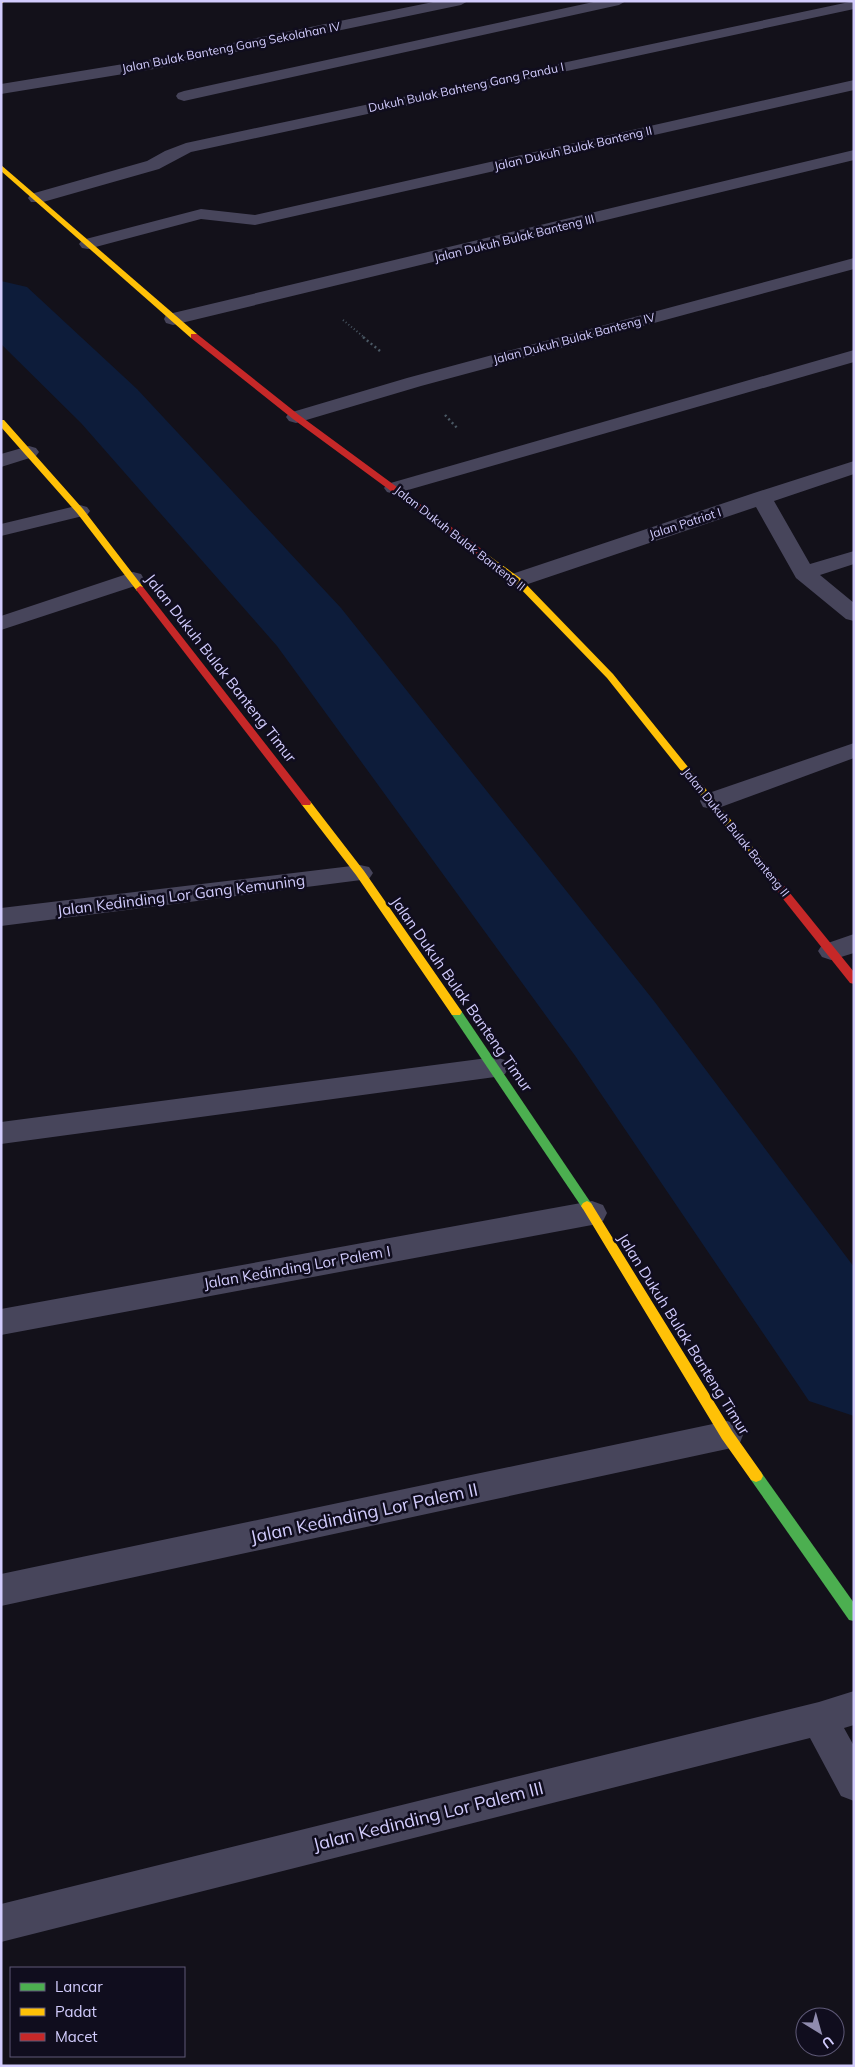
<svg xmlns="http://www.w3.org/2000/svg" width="855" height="2067" font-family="Mulish,sans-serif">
	<rect width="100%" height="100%" fill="#13111a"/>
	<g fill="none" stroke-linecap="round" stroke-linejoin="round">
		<path fill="#0d1c3a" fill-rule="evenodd" d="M 1,281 L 27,287 L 137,389 L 341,608 L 654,1001 L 854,1267 L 854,1416 L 809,1401 L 576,1057 L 277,646 L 81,423 L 1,344 Z"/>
		<path stroke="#4a5864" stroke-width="2" stroke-dasharray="1 2.5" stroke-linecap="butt" d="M 343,320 L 365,338"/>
		<g stroke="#4a5864" stroke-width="2.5" stroke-dasharray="2 3" stroke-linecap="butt">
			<path d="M 363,337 L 380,351"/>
			<path d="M 445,415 L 458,429"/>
		</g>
		<path fill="#47455b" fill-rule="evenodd" d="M 495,1057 L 505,1060 L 509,1067 L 505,1074 L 495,1077 L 1,1144 L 1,1122 Z"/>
		<g fill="#47455b" fill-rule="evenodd">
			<path d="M 438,1 L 468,1 L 461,5 L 154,69 L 1,94 L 1,84 L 154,59 Z"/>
			<path d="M 598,1 L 626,1 L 619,5 L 184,101 L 178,99 L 176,96 L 178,93 L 184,91 Z"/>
			<path d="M 854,1 L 854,9 L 191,152 L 159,169 L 43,202 L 31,202 L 28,198 L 31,194 L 147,161 L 165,151 L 186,143 Z"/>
			<path d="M 854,80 L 854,90 L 255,225 L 201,219 L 88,249 L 82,248 L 79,244 L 82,240 L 201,209 L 255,215 Z"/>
			<path d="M 854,150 L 854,160 L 173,325 L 166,323 L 164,319 L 166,315 L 173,313 Z"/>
			<path d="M 854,258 L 854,269 L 421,386 L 303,421 L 296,423 L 289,421 L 286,417 L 289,413 L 407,378 Z"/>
			<path d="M 854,350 L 854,362 L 401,492 L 394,494 L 387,492 L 384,488 L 387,484 Z"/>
			<path d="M 29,446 L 36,448 L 39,452 L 36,456 L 1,467 L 1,454 Z"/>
			<path d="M 854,461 L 854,474 L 774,501 L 810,564 L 854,551 L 854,564 L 820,575 L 854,603 L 854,621 L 846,619 L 796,578 L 756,507 L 525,585 L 517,587 L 509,585 L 506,580 L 509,575 L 754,493 Z"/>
			<path d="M 80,505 L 87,507 L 90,511 L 87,515 L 1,536 L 1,524 Z"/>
			<path d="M 133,572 L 141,574 L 144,579 L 141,584 L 1,630 L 1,616 Z"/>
			<path d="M 854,743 L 854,758 L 721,807 L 712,809 L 703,807 L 700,801 L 703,795 Z"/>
			<path d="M 360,865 L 369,867 L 373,873 L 369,879 L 1,926 L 1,908 Z"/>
			<path d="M 854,934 L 854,953 L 831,960 L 822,957 L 818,951 L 822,945 Z"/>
			<path d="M 592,1201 L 603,1205 L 607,1213 L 603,1221 L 592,1225 L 1,1335 L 1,1309 Z"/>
			<path d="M 727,1421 L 739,1425 L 743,1435 L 739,1445 L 727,1449 L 1,1606 L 1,1574 Z"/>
			<path d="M 854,1691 L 854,1725 L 844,1728 L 854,1746 L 854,1801 L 841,1796 L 810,1738 L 1,1942 L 1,1904 L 819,1702 Z"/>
		</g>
		<g fill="#4caf50" fill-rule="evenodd">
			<path d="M 456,1008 L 460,1009 L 591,1203 L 593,1206 L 591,1209 L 583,1209 L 452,1015 L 450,1012 L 452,1009 Z"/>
			<path d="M 756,1470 L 761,1472 L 854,1603 L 854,1621 L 849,1620 L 751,1480 L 749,1476 L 751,1472 Z"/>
		</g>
		<g fill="#ffc107" fill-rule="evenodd">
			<path d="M 1,1 L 5,1 L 1,4 Z"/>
			<path d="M 1,165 L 197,334 L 197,338 L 191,338 L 1,171 Z"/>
			<path d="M 1,420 L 4,420 L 83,509 L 143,587 L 143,591 L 137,591 L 77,513 L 1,427 Z"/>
			<path d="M 481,550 L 520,578 L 613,674 L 772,871 L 773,873 L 772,875 L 764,875 L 607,678 L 514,582 L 478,555 L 478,551 Z"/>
			<path d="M 306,800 L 310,801 L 364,871 L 460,1009 L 462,1012 L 460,1015 L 452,1015 L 356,875 L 302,805 L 301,803 L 302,801 Z"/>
			<path d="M 587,1201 L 591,1203 L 732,1431 L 761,1472 L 763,1476 L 761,1480 L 756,1482 L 751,1480 L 722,1439 L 583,1209 L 581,1206 L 583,1203 Z"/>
		</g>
		<g fill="#c62828" fill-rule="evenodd">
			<path d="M 191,334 L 197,334 L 299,415 L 484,551 L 484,555 L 478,555 L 293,419 L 191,338 Z"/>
			<path d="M 140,586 L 143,587 L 310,801 L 311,803 L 310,805 L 302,805 L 137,591 L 136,589 Z"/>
			<path d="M 768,870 L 772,871 L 854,972 L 854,984 L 850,983 L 764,875 L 763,873 Z"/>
		</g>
	</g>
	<g text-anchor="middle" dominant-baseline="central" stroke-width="5" stroke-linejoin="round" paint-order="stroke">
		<g font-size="12" fill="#d2ccfd" stroke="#100d1e">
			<text transform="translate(231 47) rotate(-11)">Jalan Bulak Banteng Gang Sekolahan IV</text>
			<text transform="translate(466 87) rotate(-12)">Dukuh Bulak Bahteng Gang Pandu I</text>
			<text transform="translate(573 148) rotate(-13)">Jalan Dukuh Bulak Banteng II</text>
			<text transform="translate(514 238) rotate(-14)">Jalan Dukuh Bulak Banteng III</text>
			<text transform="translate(574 338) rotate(-15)">Jalan Dukuh Bulak Banteng IV</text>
			<text transform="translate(685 523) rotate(-18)">Jalan Patriot I</text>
			<text transform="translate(460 538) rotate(38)">Jalan Dukuh Bulak Banteng II</text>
			<text transform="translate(736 832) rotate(51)">Jalan Dukuh Bulak Banteng II</text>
		</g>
		<g font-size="15" fill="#d2ccfd" stroke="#100d1e">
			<text transform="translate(221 668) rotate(52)">Jalan Dukuh Bulak Banteng Timur</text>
			<text transform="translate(181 895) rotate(-7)">Jalan Kedinding Lor Gang Kemuning</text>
			<text transform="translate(462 994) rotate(55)">Jalan Dukuh Bulak Banteng Timur</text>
			<text transform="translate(297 1267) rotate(-10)">Jalan Kedinding Lor Palem I</text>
			<text transform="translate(684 1334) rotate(58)">Jalan Dukuh Bulak Banteng Timur</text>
		</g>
		<g font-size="18" fill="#d2ccfd" stroke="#100d1e">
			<text transform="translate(364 1513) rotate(-12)">Jalan Kedinding Lor Palem II</text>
			<text transform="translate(428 1816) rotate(-14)">Jalan Kedinding Lor Palem III</text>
		</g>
	</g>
	<rect width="855" height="2067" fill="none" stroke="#d2ccfd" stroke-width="5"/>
	<rect x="10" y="1967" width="175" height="90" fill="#100d1e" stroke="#5e5977"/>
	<rect x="20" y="1983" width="25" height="8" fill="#4caf50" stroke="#5e5977"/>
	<text x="55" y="1992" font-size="15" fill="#d2ccfd">Lancar</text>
	<rect x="20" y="2008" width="25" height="8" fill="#ffc107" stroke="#5e5977"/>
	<text x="55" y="2017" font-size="15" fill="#d2ccfd">Padat</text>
	<rect x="20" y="2033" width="25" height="8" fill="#c62828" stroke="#5e5977"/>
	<text x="55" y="2042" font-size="15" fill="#d2ccfd">Macet</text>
	<g transform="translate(820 2032) rotate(143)"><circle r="24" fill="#100d1e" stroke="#5e5977"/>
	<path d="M0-4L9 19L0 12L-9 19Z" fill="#8f8bae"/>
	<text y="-8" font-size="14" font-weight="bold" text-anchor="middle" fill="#d2ccfd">U</text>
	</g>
</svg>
